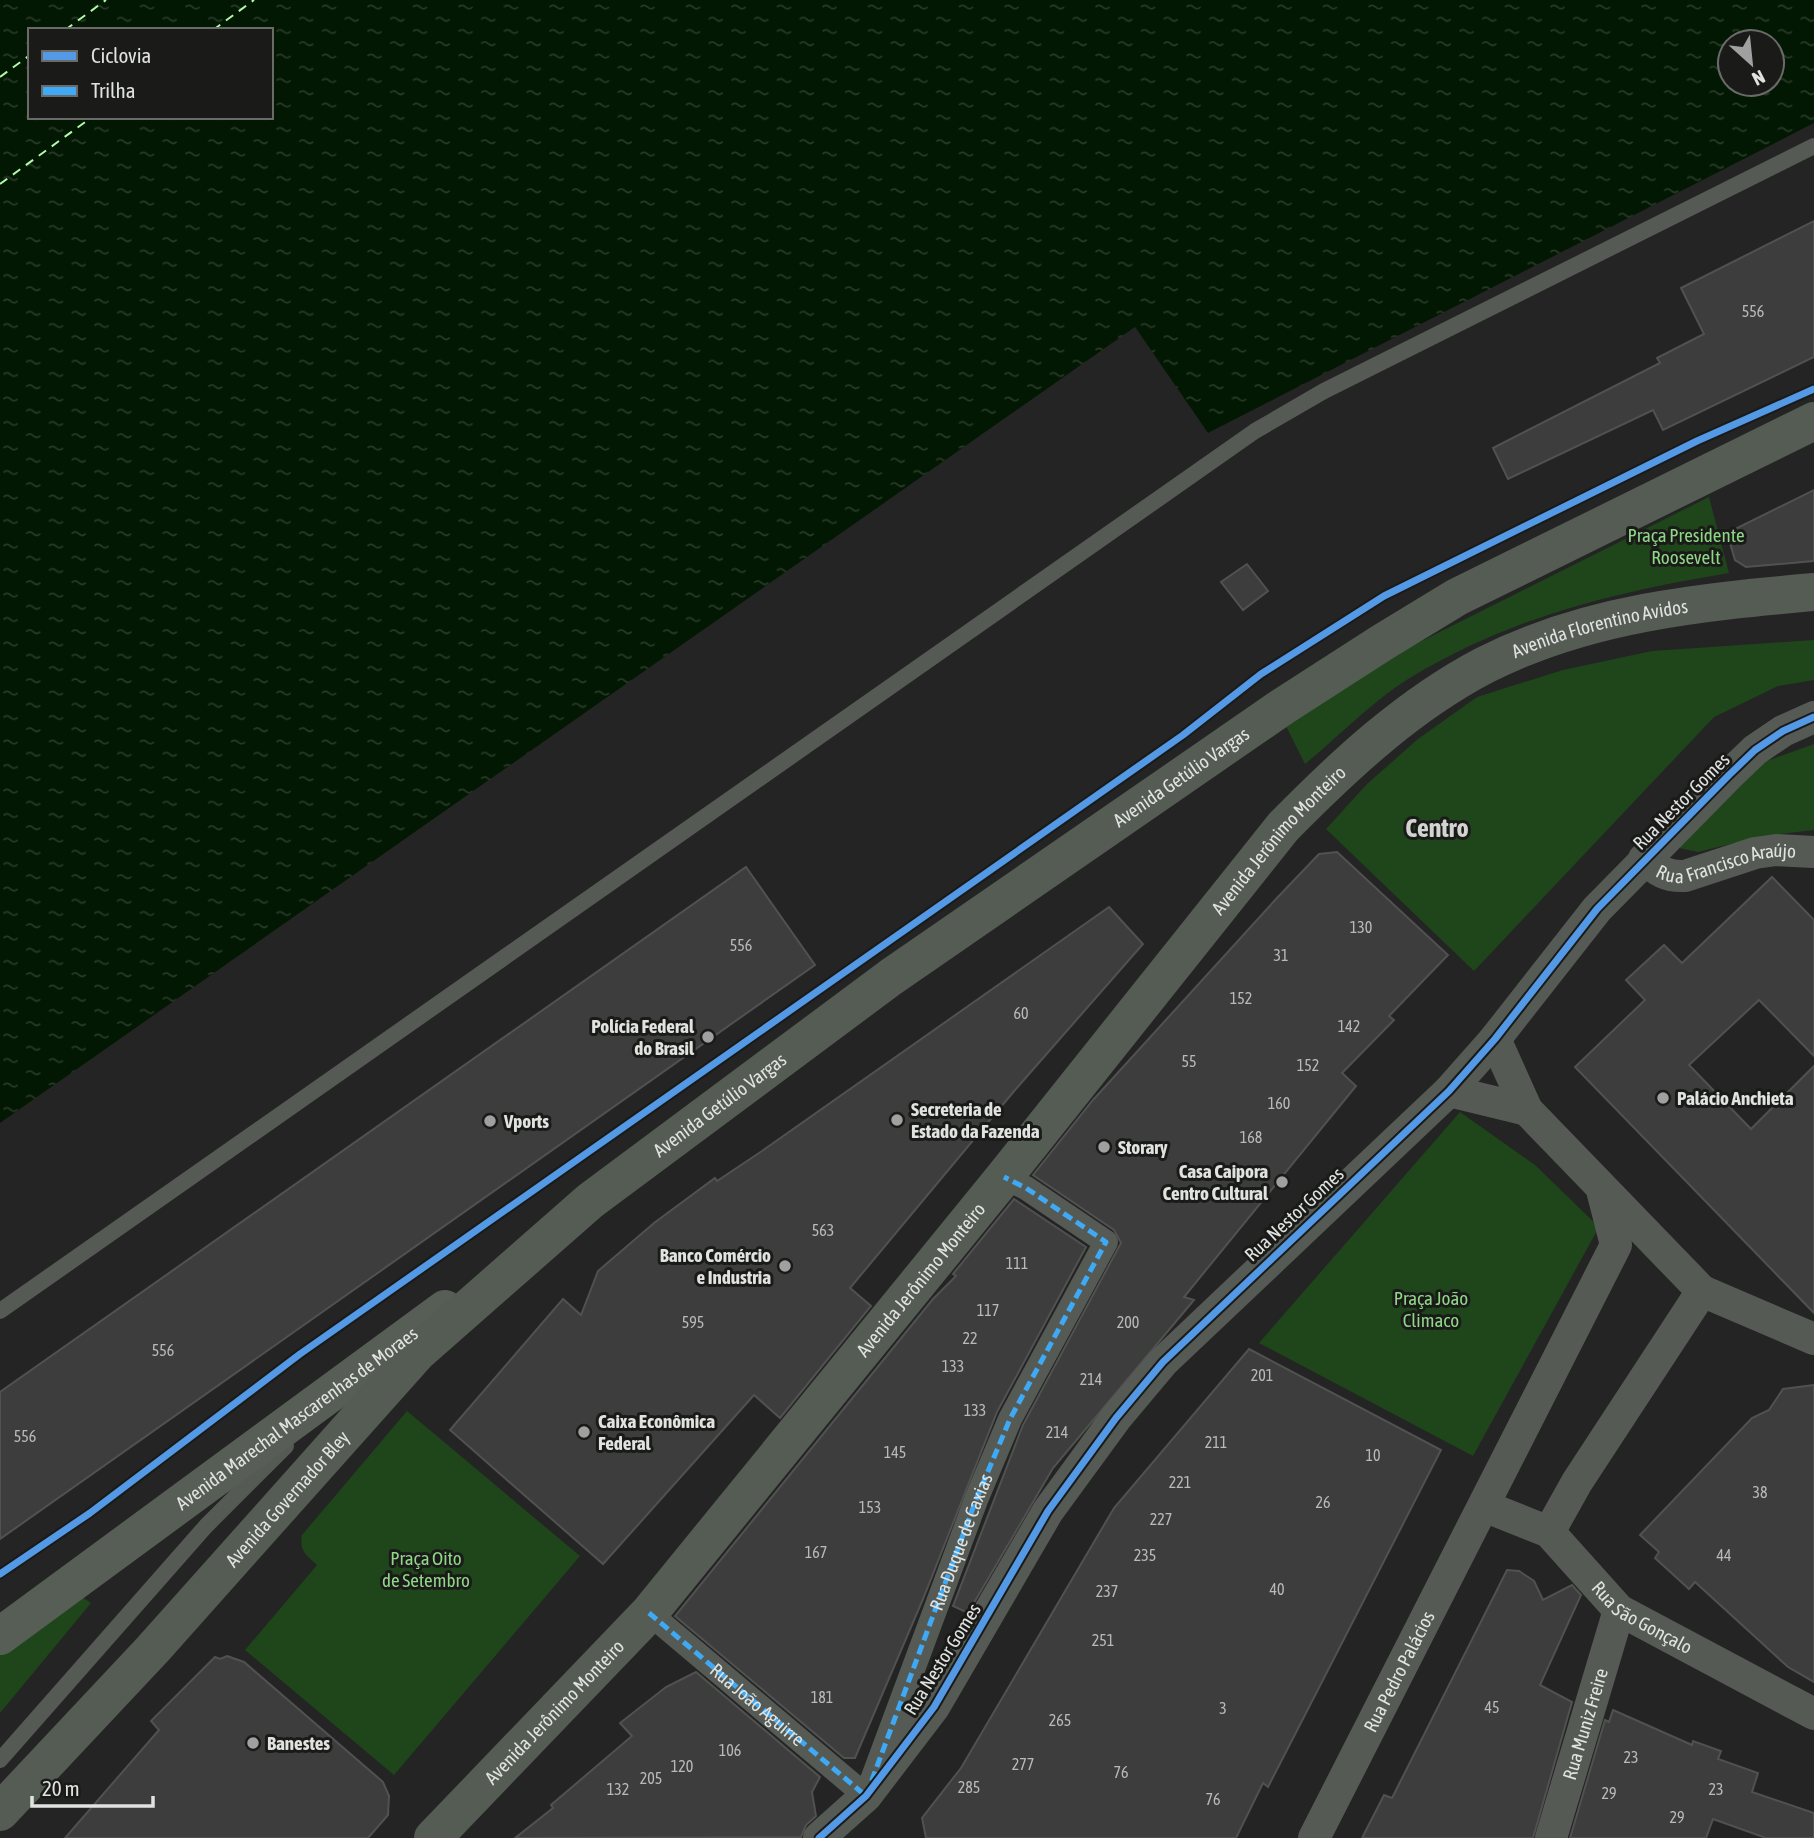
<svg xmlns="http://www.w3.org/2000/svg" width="1814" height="1838" font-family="'Asap Condensed',sans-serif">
	<defs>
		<pattern id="water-ripples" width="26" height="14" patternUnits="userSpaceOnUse" patternTransform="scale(1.75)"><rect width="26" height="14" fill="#031803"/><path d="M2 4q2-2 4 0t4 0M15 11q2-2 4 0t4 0" fill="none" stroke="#273927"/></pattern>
	</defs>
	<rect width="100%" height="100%" fill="#242424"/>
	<g fill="#1e461a">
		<path d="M 1709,497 L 1729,573 C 1615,592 1514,616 1413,676 C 1377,697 1338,737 1305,764 L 1284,722 L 1374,665 Z"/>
		<path d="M 1814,640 L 1814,680 L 1778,686 L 1714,717 L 1474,971 L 1326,829 L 1367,784 L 1418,739 L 1477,697 L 1563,670 L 1652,651 Z"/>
		<path d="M 1814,744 L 1814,830 L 1762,836 L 1698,852 L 1679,848 L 1764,762 Z"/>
		<path d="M 1460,1112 L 1535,1165 L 1599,1227 L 1473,1456 L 1259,1343 Z"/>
		<path d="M 407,1411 L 580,1556 L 394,1775 L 245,1650 L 317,1565 C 306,1555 299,1551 302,1535 Z"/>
		<path d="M 73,1591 L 91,1603 L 0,1713 L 0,1646 Z"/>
	</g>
	<path fill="url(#water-ripples)" fill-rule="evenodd" d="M 0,0 L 1814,0 L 1814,123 L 1208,433 L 1135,327 L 0,1123 ZM 30,30 L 271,30 L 271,117 L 30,117 ZM 1730,42 L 1772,42 L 1772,84 L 1730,84 Z"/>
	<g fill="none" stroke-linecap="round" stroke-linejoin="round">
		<g stroke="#b1fba8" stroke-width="2" stroke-dasharray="9 7" stroke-linecap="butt">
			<path d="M 65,30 L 106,0"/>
			<path d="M 213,30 L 254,0"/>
			<path d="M 0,77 L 30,55"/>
			<path d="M 0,184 L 92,117"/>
		</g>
	</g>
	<g fill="#3d3d3d" stroke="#515151" stroke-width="2">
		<path d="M 1814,221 L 1814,357 L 1663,430 L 1653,410 L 1508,479 L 1493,448 L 1660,363 L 1657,358 L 1704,334 L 1681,288 Z"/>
		<path d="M 1814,490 L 1814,561 L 1746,567 L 1735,560 L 1727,533 Z"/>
		<path d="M 1247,564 L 1268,591 L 1243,610 L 1221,582 Z"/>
		<path d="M 1337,852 L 1448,955 L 1389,1016 L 1394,1020 L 1342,1073 L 1356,1086 L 1184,1297 L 1194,1300 L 1053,1468 L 968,1613 L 953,1606 L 1023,1425 L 1121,1243 L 1114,1230 L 1033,1175 L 1093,1100 L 1276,899 L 1319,854 Z"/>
		<path d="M 746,867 L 815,965 L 0,1539 L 0,1392 Z"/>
		<path d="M 1772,877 L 1814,920 L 1814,1056 L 1759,1000 L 1689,1065 L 1751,1129 L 1814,1066 L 1814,1313 L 1575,1067 L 1645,1000 L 1626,980 L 1664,945 L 1682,963 Z"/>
		<path d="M 1109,907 L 1143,944 L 1015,1090 L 850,1288 L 871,1306 L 780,1418 L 754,1395 L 603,1564 L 450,1430 L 563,1299 L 581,1315 L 598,1271 L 654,1223 L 715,1178 L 717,1181 L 762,1151 Z"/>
		<path d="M 1014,1199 L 1086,1247 L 997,1412 L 923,1599 L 855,1758 L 844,1758 L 675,1616 L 933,1299 L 956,1276 L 953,1274 Z"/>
		<path d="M 1249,1349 L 1441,1450 L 1268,1787 L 1263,1783 L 1236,1838 L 926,1838 L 922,1818 L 961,1768 L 1114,1508 Z"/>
		<path d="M 1814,1385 L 1814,1682 L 1788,1667 L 1695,1582 L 1689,1589 L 1655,1558 L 1659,1552 L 1640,1535 L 1752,1418 L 1769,1410 L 1783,1389 Z"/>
		<path d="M 1507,1570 L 1519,1571 L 1534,1581 L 1543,1600 L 1572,1585 L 1581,1595 L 1540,1685 L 1572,1702 L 1533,1838 L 1362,1838 L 1384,1795 L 1392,1798 Z"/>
		<path d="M 227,1656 L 244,1662 L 383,1782 L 389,1796 L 388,1815 L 368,1838 L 65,1838 L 159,1730 L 151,1721 L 215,1657 L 220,1659 Z"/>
		<path d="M 696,1672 L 820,1777 L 812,1792 L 816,1816 L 806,1825 L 801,1837 L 515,1838 L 553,1808 L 551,1805 L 632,1736 L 620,1723 L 666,1687 Z"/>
		<path d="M 1613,1710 L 1692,1745 L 1693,1741 L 1721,1751 L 1718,1759 L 1758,1773 L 1752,1792 L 1814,1813 L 1814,1838 L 1766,1838 L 1713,1819 L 1706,1838 L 1570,1838 L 1605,1720 L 1609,1722 Z"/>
	</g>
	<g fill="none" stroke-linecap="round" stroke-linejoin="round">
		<g stroke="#555b54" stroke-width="16">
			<path d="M 0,1311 L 1255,431 L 1324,391 L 1814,146"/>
			<path d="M 0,1760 L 206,1526 L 286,1446"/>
		</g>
		<path stroke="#555b54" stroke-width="24" id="s1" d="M 649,1613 L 866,1796 L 976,1500 L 1010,1419 L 1106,1242 L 1026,1188 L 1004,1177"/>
		<g stroke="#555b54" stroke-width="32">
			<path id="s2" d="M 1644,859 C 1658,871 1667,877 1685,876 L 1755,853 L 1776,850 L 1814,852"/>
			<path d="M 1495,1039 L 1527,1110 L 1702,1291 L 1814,1339"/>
			<path d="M 1449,1091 L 1527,1110"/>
			<path id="s3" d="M 1484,1506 L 1549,1532 L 1619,1610 L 1814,1714"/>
			<path d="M 1549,1532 L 1577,1482 L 1702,1291"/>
			<path d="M 819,1838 L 866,1796 L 934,1707 L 1048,1511 L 1116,1418 L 1163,1362 L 1449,1091 L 1495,1039 L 1597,909 L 1729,775 L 1755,750 L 1783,731 L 1814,717"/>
			<path id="s4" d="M 1314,1838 L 1616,1245 L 1602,1190"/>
			<path id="s5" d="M 1551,1838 L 1619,1610"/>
		</g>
		<path stroke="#565e55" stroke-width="38" id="s6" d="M 0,1636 L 445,1309"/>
		<g stroke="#545c54" stroke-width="38">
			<path id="s7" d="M 0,1812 L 153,1649 L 417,1353 L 590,1201 L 891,977 L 1282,707 L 1383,642 L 1457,597 L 1814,421"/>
			<path id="s8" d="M 433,1838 L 649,1613 L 1004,1177 L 1283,827 C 1343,766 1408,705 1485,665 C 1587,613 1701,602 1814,592"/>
		</g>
		<path stroke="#3fa9f5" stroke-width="5" stroke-dasharray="10 5" stroke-linecap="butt" d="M 649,1613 L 866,1796 L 976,1500 L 1010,1419 L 1106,1242 L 1026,1188 L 1004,1177"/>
		<defs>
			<g id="cycleway">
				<path d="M 0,1574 L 90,1513 L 300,1354 L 1183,735 L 1261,674 L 1384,596 L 1697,441 L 1814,389"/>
				<path d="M 819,1838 L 866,1796 L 934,1707 L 1048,1511 L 1116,1418 L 1163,1362 L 1449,1091 L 1495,1039 L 1597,909 L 1729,775 L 1755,750 L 1783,731 L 1814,717"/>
			</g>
		</defs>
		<use href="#cycleway" stroke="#1a1b19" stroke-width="11"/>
		<use href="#cycleway" stroke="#5399e6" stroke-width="7"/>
	</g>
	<g fill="#9fa09f" stroke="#1a1b19" stroke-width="2.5">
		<circle cx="708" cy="1037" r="7"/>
		<circle cx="1663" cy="1098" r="7"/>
		<circle cx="897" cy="1120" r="7"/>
		<circle cx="490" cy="1121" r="7"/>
		<circle cx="1104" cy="1147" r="7"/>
		<circle cx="1282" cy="1182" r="7"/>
		<circle cx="785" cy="1266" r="7"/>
		<circle cx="584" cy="1432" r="7"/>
		<circle cx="253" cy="1743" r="7"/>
	</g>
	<g text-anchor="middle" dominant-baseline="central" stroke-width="6" stroke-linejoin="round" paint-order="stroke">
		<g font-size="16" fill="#b8bab8">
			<text x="1753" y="311">556</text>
			<text x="1361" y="927">130</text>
			<text x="741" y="945">556</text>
			<text x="1281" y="955">31</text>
			<text x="1241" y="998">152</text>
			<text x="1021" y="1013">60</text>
			<text x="1349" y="1026">142</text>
			<text x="1189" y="1061">55</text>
			<text x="1308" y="1065">152</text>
			<text x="1279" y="1103">160</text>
			<text x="1251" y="1137">168</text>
			<text x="823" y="1230">563</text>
			<text x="1017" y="1263">111</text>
			<text x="988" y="1310">117</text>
			<text x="693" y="1322">595</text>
			<text x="1128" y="1322">200</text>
			<text x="970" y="1338">22</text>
			<text x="163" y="1350">556</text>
			<text x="953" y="1366">133</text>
			<text x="1262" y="1375">201</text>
			<text x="1091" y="1379">214</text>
			<text x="975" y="1410">133</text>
			<text x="1057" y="1432">214</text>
			<text x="25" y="1436">556</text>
			<text x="1216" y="1442">211</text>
			<text x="895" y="1452">145</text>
			<text x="1373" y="1455">10</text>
			<text x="1180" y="1482">221</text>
			<text x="1760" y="1492">38</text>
			<text x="1323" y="1502">26</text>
			<text x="870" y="1507">153</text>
			<text x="1161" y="1519">227</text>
			<text x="816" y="1552">167</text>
			<text x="1145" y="1555">235</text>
			<text x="1724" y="1555">44</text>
			<text x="1277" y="1589">40</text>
			<text x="1107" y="1591">237</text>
			<text x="1103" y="1640">251</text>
			<text x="822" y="1697">181</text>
			<text x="1492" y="1707">45</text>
			<text x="1223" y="1708">3</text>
			<text x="1060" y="1720">265</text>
			<text x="730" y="1750">106</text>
			<text x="1631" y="1757">23</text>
			<text x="1023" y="1764">277</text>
			<text x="682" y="1766">120</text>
			<text x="1121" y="1772">76</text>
			<text x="651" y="1778">205</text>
			<text x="969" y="1787">285</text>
			<text x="618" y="1789">132</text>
			<text x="1716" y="1789">23</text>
			<text x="1609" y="1793">29</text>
			<text x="1213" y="1799">76</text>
			<text x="1677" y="1817">29</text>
		</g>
		<g font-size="19" fill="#8fd787" stroke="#1a1b19">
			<text x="1686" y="535">Praça Presidente<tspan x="1686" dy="22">Roosevelt</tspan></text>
			<text x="1431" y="1298">Praça João<tspan x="1431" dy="22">Climaco</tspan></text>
			<text x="426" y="1558">Praça Oito<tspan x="426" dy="22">de Setembro</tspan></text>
		</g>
		<g font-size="19" fill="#e1e3e1" stroke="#1a1b19">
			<text stroke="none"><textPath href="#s8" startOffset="1703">Avenida Florentino Avidos</textPath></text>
			<text stroke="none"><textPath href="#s7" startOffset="1578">Avenida Getúlio Vargas</textPath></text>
			<text transform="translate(1681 801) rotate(-45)">Rua Nestor Gomes</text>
			<text stroke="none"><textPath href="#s8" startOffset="1309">Avenida Jerônimo Monteiro</textPath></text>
			<text stroke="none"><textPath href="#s2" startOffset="89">Rua Francisco Araújo</textPath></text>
			<text stroke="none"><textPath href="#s7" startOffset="1012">Avenida Getúlio Vargas</textPath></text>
			<text transform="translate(1294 1214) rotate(-43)">Rua Nestor Gomes</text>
			<text stroke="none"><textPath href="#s8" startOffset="742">Avenida Jerônimo Monteiro</textPath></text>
			<text stroke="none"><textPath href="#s6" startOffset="368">Avenida Marechal Mascarenhas de Moraes</textPath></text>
			<text stroke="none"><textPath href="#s7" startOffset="425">Avenida Governador Bley</textPath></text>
			<text stroke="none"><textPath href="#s1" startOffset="555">Rua Duque de Caxias</textPath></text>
			<text stroke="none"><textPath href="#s3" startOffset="198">Rua São Gonçalo</textPath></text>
			<text transform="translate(942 1659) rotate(-58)">Rua Nestor Gomes</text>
			<text stroke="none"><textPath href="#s4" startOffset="187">Rua Pedro Palácios</textPath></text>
			<text stroke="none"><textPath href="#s1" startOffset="142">Rua João Aguirre</textPath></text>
			<text stroke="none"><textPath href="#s8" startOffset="175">Avenida Jerônimo Monteiro</textPath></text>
			<text stroke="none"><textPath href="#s5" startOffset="119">Rua Muniz Freire</textPath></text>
		</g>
		<g font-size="19" font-weight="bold" fill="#e1e3e1" stroke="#1a1b19" text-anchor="start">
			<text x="694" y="1026" text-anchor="end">Polícia Federal<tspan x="694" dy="22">do Brasil</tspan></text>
			<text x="1677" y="1098">Palácio Anchieta</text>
			<text x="911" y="1109">Secreteria de<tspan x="911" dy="22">Estado da Fazenda</tspan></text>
			<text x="504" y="1121">Vports</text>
			<text x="1118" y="1147">Storary</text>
			<text x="1268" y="1171" text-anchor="end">Casa Caipora<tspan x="1268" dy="22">Centro Cultural</tspan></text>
			<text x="771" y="1255" text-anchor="end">Banco Comércio<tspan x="771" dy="22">e Industria</tspan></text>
			<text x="598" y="1421">Caixa Econômica<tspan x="598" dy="22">Federal</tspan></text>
			<text x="267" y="1743">Banestes</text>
		</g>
		<g font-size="26" font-weight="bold" fill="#d2d4d2" stroke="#1a1b19">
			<text x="1437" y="828">Centro</text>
		</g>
	</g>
	<rect x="28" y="28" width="245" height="91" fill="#1a1b19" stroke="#6a6b69" stroke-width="2"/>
	<rect x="42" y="51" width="35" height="10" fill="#5399e6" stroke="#6a6b69" stroke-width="2"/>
	<text x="91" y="63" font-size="21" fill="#e1e3e1">Ciclovia</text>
	<rect x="42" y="86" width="35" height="10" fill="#3fa9f5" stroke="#6a6b69" stroke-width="2"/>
	<text x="91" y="98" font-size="21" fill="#e1e3e1">Trilha</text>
	<g transform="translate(1751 63) rotate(153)"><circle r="33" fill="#1a1b19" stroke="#6a6b69" stroke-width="2"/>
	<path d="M0-5L12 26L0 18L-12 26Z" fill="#9fa09f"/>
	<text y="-10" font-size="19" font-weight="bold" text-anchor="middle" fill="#e1e3e1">N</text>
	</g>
	<path d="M32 1796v10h121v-10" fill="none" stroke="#e1e3e1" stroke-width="3.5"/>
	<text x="42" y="1796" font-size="21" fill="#e1e3e1" stroke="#1a1b19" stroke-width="5" paint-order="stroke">20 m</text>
</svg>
